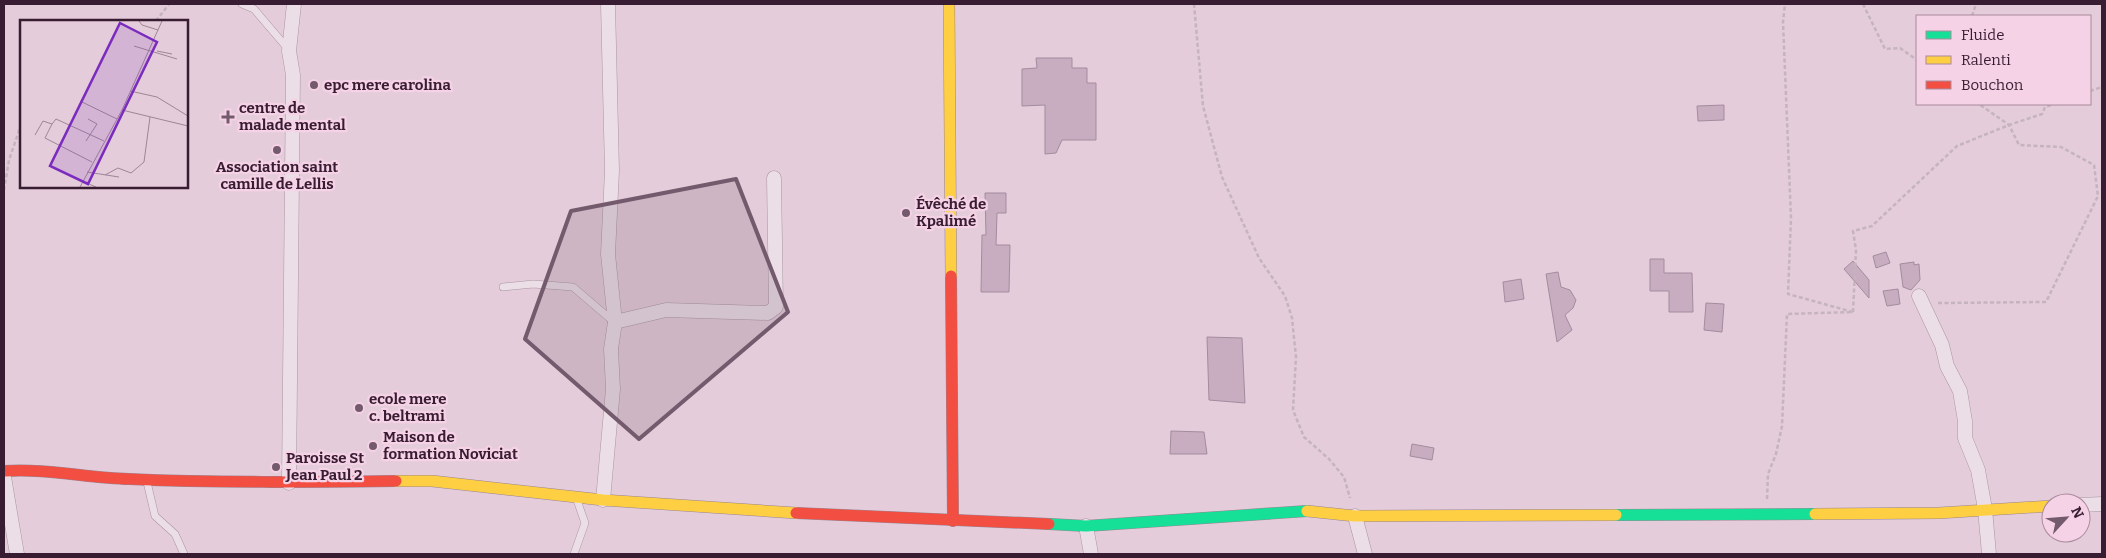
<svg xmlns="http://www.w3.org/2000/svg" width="2106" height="558" font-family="Bitter,serif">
	<rect width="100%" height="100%" fill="#e4ccda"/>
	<g fill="#c8adc1" stroke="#a48b9e">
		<path d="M 1036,58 L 1072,58 L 1072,68 L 1087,68 L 1087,83 L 1096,83 L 1096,140 L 1062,140 L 1056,153 L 1045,154 L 1045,105 L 1022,106 L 1022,69 L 1037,68 Z"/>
		<path d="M 1724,105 L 1724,120 L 1698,121 L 1697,106 Z"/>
		<path d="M 985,193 L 1006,193 L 1006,213 L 997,213 L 996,245 L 1010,245 L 1009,292 L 981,292 L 982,235 L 986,235 Z"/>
		<path d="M 1886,252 L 1890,263 L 1876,268 L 1873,256 Z"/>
		<path d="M 1650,259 L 1664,259 L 1664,273 L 1692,273 L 1693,312 L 1669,312 L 1669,291 L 1650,291 Z"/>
		<path d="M 1853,261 L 1869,280 L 1869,298 L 1844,269 Z"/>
		<path d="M 1914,262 L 1914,265 L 1919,264 L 1920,280 L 1911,290 L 1903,287 L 1900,264 Z"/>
		<path d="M 1558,272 L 1561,287 L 1570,290 L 1576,300 L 1573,308 L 1565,315 L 1572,330 L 1557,342 L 1546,274 Z"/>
		<path d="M 1521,279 L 1524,299 L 1505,302 L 1503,282 Z"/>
		<path d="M 1898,289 L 1900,304 L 1887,306 L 1883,291 Z"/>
		<path d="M 1706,303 L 1724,304 L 1722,332 L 1704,330 Z"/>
		<path d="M 1207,337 L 1242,338 L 1245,403 L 1209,400 Z"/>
		<path d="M 1171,431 L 1204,432 L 1207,454 L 1170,454 Z"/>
		<path d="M 1412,444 L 1434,448 L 1432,460 L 1410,456 Z"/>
	</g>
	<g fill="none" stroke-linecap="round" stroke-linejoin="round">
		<defs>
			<g id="lane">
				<path d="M 242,4 L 254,9 L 289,50"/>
				<path d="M 503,287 L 533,284 L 573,287 L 614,322"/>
				<path d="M 147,482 L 155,516 L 175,534 L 184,554"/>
				<path d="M 574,554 L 585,523 L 577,500"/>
			</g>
			<g id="street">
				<path d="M 1919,296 L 1942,345 L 1947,366 L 1960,391 L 1965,421 L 1965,438 L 1978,470 L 1985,509 L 1989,554"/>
				<path d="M 615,322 L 666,310 L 768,313 L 776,307 L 774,178"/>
				<path d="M 4,477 L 17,554"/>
				<path d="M 289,483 L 293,75 L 289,51 L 294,4"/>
				<path d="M 603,500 L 613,389 L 611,349 L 615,322 L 608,254 L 612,171 L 608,4"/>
				<path d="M 2081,505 L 2102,504"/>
				<path d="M 1355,516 L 1365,554"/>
				<path d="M 1086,526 L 1091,554"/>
			</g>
			<g id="fast">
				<path d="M 1616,515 L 1815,514"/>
				<path d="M 1049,524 L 1086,526 L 1307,511"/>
			</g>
			<g id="slow">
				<path d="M 949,4 L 951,276"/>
				<path d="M 396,481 L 432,481 L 603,500 L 796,513"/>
				<path d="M 1307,511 L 1355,516 L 1616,515"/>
				<path d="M 1815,514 L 1939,513 L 2051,506"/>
			</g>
			<g id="jam">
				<path d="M 951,276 L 953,521"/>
				<path d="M 4,471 C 46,468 87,478 129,479 C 218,483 307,482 396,481"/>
				<path d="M 796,513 L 1049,524"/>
			</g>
		</defs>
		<use href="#lane" stroke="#a995a2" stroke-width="8"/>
		<use href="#street" stroke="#a995a2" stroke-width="15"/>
		<use href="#fast" stroke="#998592" stroke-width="12"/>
		<use href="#slow" stroke="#998592" stroke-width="12"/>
		<use href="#jam" stroke="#998592" stroke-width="12"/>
		<g stroke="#c5b4bf" stroke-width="2.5" stroke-dasharray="4 2.5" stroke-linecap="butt">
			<path d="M 1194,4 L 1203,106 L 1222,177 L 1259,258 L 1285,296 L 1292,318 L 1296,357 L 1293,410 L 1304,437 L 1329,459 L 1344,477 L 1350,498"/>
			<path d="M 1863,4 L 1885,49 L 1900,48 L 1917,60"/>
			<path d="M 1972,16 L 1976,4"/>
			<path d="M 156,21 L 169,4"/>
			<path d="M 2090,91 L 2102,87"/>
			<path d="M 4,190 L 9,160 L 21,125"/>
			<path d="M 1938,303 L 2046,302 L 2098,196 L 2094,165 L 2061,147 L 2019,145 L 2009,125 L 1979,104"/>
			<path d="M 1853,312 L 1856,250 L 1853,231 L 1872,226 L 1957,146 L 2009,125 L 2042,114 L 2045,107 L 2054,104"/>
			<path d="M 1767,499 L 1768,474 L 1776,454 L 1782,426 L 1787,314 L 1853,312 L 1788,294 L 1791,218 L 1783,22 L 1785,4"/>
		</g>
		<use href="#lane" stroke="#ecdee6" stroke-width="7"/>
		<use href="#street" stroke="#ecdee6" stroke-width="14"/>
		<use href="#fast" stroke="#16e098" stroke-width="11"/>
		<use href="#slow" stroke="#ffcf43" stroke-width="11"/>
		<use href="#jam" stroke="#f24e42" stroke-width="11"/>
	</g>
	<path fill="#745a6d" fill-opacity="0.2" stroke="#745a6d" stroke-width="4" stroke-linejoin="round" d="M 736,179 L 788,312 L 639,439 L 525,339 L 571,211 Z"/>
	<g fill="#745a6d" stroke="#f6d2e6" stroke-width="2">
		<circle cx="314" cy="85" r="5"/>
		<path d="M225.5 109.5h5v5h5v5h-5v5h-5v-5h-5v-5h5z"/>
		<circle cx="277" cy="150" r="5"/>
		<circle cx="906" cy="213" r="5"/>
		<circle cx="359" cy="408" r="5"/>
		<circle cx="373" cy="446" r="5"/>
		<circle cx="276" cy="467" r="5"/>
	</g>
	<g text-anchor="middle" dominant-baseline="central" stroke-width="4.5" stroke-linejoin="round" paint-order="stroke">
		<g font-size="15" font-weight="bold" fill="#381d32" stroke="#f6d2e6" text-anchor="start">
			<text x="324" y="85">epc mere carolina</text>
			<text x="239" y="108">centre de<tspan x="239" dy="17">malade mental</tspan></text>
			<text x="277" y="167" text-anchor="middle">Association saint<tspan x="277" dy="17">camille de Lellis</tspan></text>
			<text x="916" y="204">Évêché de<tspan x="916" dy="17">Kpalimé</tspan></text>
			<text x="369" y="399">ecole mere<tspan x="369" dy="17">c. beltrami</tspan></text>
			<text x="383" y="437">Maison de<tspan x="383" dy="17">formation Noviciat</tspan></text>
			<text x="286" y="458">Paroisse St<tspan x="286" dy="17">Jean Paul 2</tspan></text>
		</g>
	</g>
	<g transform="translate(20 20)">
		<rect width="168" height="168" fill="#e4ccda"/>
		<path fill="none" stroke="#9f8697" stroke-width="1" d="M 119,1 L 122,5 L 138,10M 114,26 L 157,39M 137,31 L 152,34M 110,71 L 137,77 L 168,96M 60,81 L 97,99M 102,90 L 168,106M 15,115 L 23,101 L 32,104M 66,121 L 77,104 L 68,99M 72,142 L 25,118 L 32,104 L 36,99 L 84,121M 67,152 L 99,157M 85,155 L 98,148 L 111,153 L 124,142 L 130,97M 62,161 L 76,167M 60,167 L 102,90 L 142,1"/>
		<path fill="#7b2cbf" fill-opacity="0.15" stroke="#7b2cbf" stroke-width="2.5" d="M 100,3 L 137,22 L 68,164 L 30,146 Z"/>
		<rect width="168" height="168" fill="none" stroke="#381d32" stroke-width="2.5"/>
	</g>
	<rect width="2106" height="558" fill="none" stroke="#381d32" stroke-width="10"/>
	<rect x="1916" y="15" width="175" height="90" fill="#f6d2e6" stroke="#aa8a9e"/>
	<rect x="1926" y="31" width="25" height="8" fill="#16e098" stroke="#aa8a9e"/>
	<text x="1961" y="40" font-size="15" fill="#381d32">Fluide</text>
	<rect x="1926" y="56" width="25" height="8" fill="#ffcf43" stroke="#aa8a9e"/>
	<text x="1961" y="65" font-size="15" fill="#381d32">Ralenti</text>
	<rect x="1926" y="81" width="25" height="8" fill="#f24e42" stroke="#aa8a9e"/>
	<text x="1961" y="90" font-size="15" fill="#381d32">Bouchon</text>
	<g transform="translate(2066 518) rotate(64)"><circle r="24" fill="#f6d2e6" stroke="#aa8a9e"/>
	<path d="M0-4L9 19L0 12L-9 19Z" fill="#745a6d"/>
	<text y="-8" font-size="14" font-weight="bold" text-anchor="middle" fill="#381d32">N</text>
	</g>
</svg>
